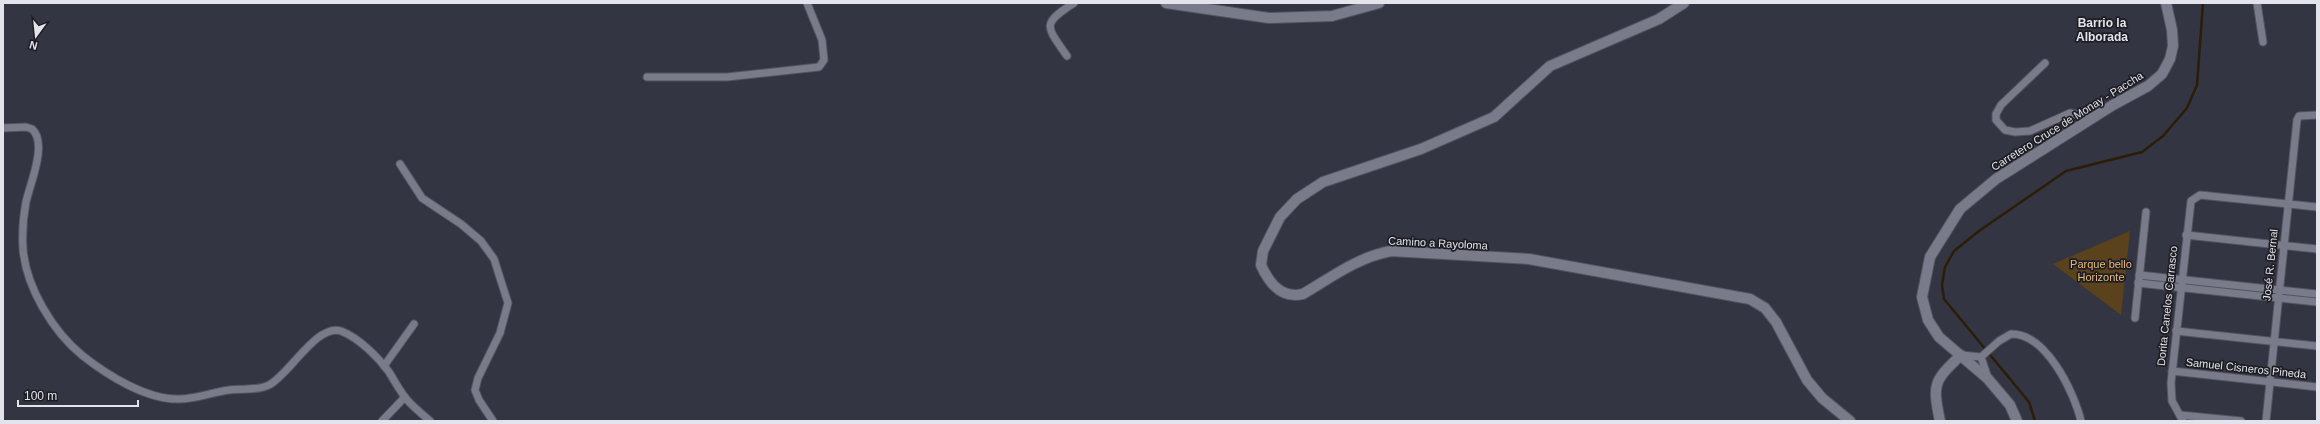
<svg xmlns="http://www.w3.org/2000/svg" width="2320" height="424" font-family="Arial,sans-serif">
	<rect width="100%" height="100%" fill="#343542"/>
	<path fill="#59421c" d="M 2130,231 L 2121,315 L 2053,264 Z"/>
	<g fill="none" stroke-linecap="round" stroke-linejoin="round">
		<path stroke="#2c1d06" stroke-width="2.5" d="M 2035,421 L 2029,402 L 1944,299 L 1942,285 L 1945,267 L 1954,251 L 1979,231 L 2066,171 L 2142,152 L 2163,136 L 2187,108 L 2197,85 L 2203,3"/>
		<defs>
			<g id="street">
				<path d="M 2257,3 L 2263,42"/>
				<path d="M 1067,56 C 1046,26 1041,24 1074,3"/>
				<path d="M 2045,63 L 2001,105 L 1996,114 L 1996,120 L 2005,130 L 2015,132 L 2030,131 L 2070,113 L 2092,118"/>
				<path d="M 647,77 L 727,77 L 819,67 L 824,60 L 822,40 L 807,3"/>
				<path d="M 3,128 L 26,127 L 32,129 C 48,143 30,184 26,202 C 23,218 22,234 23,249 C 26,287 53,332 83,356 C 107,375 147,400 179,399 C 196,399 213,392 229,390 C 241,388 258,391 269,385 C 289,375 317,323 341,331 C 359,338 378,357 389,372 C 396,383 401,394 410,403 C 416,409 423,415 430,421"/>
				<path d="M 400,164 L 422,198 L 461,224 L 481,241 L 494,259 L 508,303 L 500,333 L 478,378 L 475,390 L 479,400 L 493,421"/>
				<path d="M 2186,235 L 2317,249"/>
				<path d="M 2139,275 L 2317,294"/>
				<path d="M 2138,283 L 2317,302"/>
				<path d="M 2135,318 L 2146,212"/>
				<path d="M 2176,331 L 2317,346"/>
				<path d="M 1961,355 L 1981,357 L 1999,341 L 2011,334 C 2046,333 2074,392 2081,421"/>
				<path d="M 1981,357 L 1988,378"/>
				<path d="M 384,366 L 414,324"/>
				<path d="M 2172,371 L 2317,387"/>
				<path d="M 2180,415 L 2241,421"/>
				<path d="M 382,421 L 405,397"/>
				<path d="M 2183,421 L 2172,401 L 2171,383 L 2191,201 L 2200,195 L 2317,207"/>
				<path d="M 2266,421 L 2297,120 L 2299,116 L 2317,115"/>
			</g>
			<g id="secondary">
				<path d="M 1166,3 L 1269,18 L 1332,16 L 1379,3"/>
				<path d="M 1684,3 L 1659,19 L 1550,66 L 1494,117 L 1421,149 L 1323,182 L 1297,199 L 1280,217 L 1263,251 L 1261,265 C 1269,283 1281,299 1303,294 C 1332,277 1358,257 1391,251 L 1529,259 L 1750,299 L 1765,308 L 1776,322 L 1807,380 L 1822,398 L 1850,421"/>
				<path d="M 1940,421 C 1932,383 1934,381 1961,355"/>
				<path d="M 2017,421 L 2010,405 L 1988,379 L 1939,337 L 1928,320 L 1922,297 L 1930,257 L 1960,209 L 1996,179 L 2113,105 L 2148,86 L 2162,74 L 2170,59 L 2173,46 L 2172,30 L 2166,3"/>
			</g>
		</defs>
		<use href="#street" stroke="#54545f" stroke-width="9"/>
		<use href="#secondary" stroke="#54545f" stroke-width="12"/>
		<use href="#street" stroke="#7a7b8a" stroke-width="7"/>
		<use href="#secondary" stroke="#7a7b8a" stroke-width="10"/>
	</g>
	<g text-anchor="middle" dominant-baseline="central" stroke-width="3.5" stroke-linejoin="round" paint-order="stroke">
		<g font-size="11" fill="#e3e3ec" stroke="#1d1d23">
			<text transform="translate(2067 121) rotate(-32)">Carretero Cruce de Monay - Paccha</text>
			<text transform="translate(1438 243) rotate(3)">Camino a Rayoloma</text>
			<text transform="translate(2270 265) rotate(-84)">José R. Bernal</text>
			<text transform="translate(2167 306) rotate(-84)">Dorita Canelos Carrasco</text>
			<text transform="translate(2246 368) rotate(6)">Samuel Cisneros Pineda</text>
		</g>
		<g font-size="11" fill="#e8bb76" stroke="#1d1d23">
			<text x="2101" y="264">Parque bello<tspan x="2101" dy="13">Horizonte</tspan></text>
		</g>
		<g font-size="12" font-weight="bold" fill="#e3e3ec" stroke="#1d1d23">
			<text x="2102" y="23">Barrio la<tspan x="2102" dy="14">Alborada</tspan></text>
		</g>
	</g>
	<rect width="2320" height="424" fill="none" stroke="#e3e3ec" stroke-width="8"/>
	<g transform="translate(36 36) rotate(195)" stroke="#1d1d23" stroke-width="3" paint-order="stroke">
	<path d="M0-3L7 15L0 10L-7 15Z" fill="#e3e3ec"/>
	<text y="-6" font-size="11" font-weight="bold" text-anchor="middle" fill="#e3e3ec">N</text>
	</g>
	<path d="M18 400v6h120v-6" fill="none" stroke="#e3e3ec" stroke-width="2"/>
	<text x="24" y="400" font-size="12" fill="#e3e3ec" stroke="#1d1d23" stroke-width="3" paint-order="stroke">100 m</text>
</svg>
